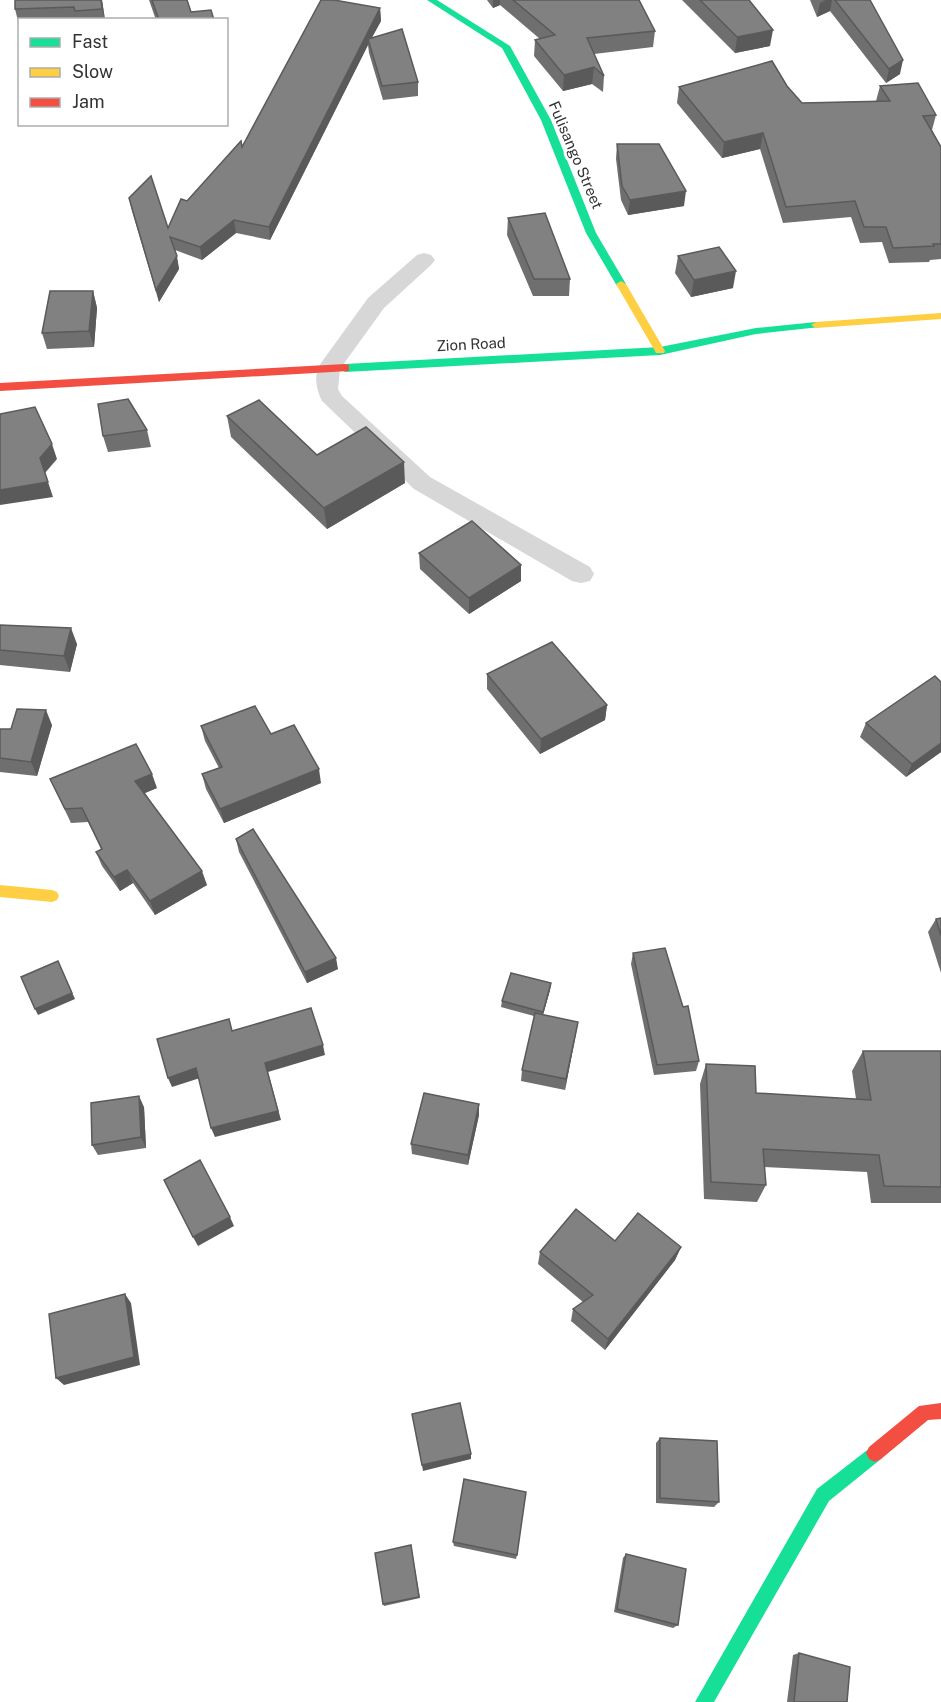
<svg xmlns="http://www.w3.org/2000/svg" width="941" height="1702" font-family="'Public Sans',sans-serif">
	<rect width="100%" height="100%" fill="#fff"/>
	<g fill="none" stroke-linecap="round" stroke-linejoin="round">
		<path fill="#d7d7d7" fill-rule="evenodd" d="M 424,253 L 431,255 L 435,260 L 431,265 L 384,308 L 340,369 L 338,389 L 342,396 L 430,477 L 590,567 L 594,574 L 590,581 L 581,583 L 572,581 L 414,489 L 322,401 C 316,389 313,375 321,363 L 368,298 L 417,255 Z"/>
		<g fill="#16e098" fill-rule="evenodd">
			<path d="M 427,0 L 437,0 L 510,46 L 551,120 L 596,233 L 626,284 L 625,286 L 617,286 L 586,233 L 541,120 L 502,48 Z"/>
			<path d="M 816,322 L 821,325 L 820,327 L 756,334 L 660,355 L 345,372 L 340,368 L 345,364 L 660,347 L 756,328 Z"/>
			<path d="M 875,1444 L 881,1447 L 884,1453 L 881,1459 L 829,1501 L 714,1702 L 695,1702 L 817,1489 Z"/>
		</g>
		<g fill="#ffcf43" fill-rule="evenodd">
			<path d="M 621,281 L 626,284 L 665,351 L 664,353 L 656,353 L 655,351 L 616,284 Z"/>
			<path d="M 941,313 L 941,319 L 816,328 L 811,325 L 816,322 Z"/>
			<path d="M 0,885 L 52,890 L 57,892 L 59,896 L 57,900 L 52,902 L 0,897 Z"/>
		</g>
		<g fill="#f24e42" fill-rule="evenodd">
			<path d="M 345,364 L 349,365 L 349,371 L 0,391 L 0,383 Z"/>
			<path d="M 941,1403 L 941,1419 L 928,1420 L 881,1459 L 875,1462 L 869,1459 L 866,1453 L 869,1447 L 919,1406 Z"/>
		</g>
	</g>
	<g fill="#6f6f6f">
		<path d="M 102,0 L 105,20 L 20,20 L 19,25 L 15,9 Z"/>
		<path d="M 149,0 L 187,0 L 191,12 L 214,20 L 156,20 Z"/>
		<path d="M 487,0 L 639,0 L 655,31 L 653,47 L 594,54 L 604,76 L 603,92 L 592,84 L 563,91 L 534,56 L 535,40 L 540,39 L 500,5 L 493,8 Z"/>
		<path d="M 682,0 L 749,0 L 770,46 L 735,53 Z"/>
		<path d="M 810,0 L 870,0 L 900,74 L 886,83 L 830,11 L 817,17 Z"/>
		<path d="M 380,8 L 381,21 L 372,37 L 418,82 L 418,96 L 383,100 L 369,53 L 368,45 L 270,240 L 236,233 L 202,260 L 175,250 L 179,269 L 159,302 L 132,211 L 129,198 L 168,228 L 187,201 L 242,147 Z"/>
		<path d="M 787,86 L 802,103 L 876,101 L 880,86 L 936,115 L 932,130 L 941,147 L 941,259 L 930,260 L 929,262 L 889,263 L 882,242 L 860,243 L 851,217 L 783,223 L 760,149 L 722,158 L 677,103 L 679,87 Z"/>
		<path d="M 617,144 L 684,206 L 628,215 L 621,200 L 616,159 Z"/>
		<path d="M 508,218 L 570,279 L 569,296 L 533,296 L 507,235 Z"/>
		<path d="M 678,256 L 733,288 L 691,297 L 675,273 Z"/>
		<path d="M 93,291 L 97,308 L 94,347 L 47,349 L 42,333 Z"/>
		<path d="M 227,416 L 317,455 L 405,483 L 327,529 L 231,437 Z"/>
		<path d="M 147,430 L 151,447 L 108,452 L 103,436 Z"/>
		<path d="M 419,553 L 521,565 L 521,581 L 469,614 L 420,569 Z"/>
		<path d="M 0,625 L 77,644 L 70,672 L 0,665 Z"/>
		<path d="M 487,674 L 607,705 L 605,720 L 540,754 L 487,689 Z"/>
		<path d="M 866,723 L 941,752 L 906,777 L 860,737 Z"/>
		<path d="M 52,725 L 37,776 L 0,772 L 0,729 L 11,729 Z"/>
		<path d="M 201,726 L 271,734 L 321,783 L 224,823 L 206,789 L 202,774 L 219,768 L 205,741 Z"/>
		<path d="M 50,779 L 157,788 L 145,793 L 207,885 L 155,915 L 133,883 L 120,891 L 102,866 L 96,852 L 101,849 L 88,822 L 71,823 Z"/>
		<path d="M 236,839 L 338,969 L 307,983 L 239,852 Z"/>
		<path d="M 941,918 L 941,973 L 928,932 L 936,919 Z"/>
		<path d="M 633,953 L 699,1061 L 696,1071 L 654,1075 L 631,964 Z"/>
		<path d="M 551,983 L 550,990 L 543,1015 L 578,1022 L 565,1090 L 521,1081 L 522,1070 L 534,1016 L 501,1007 L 502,1001 Z"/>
		<path d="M 863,1051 L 941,1051 L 941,1203 L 871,1203 L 867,1172 L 764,1167 L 766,1185 L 757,1202 L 704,1199 L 700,1084 L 706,1064 L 756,1093 L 856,1099 L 852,1071 Z"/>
		<path d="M 479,1104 L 479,1115 L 468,1165 L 412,1154 L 411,1144 Z"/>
		<path d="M 144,1107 L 146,1148 L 98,1155 L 92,1145 Z"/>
		<path d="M 615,1241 L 681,1247 L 675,1260 L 605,1350 L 571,1321 L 573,1309 L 583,1302 L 538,1264 L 540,1252 Z"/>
		<path d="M 660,1438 L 719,1502 L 714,1507 L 656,1503 L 656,1443 Z"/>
		<path d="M 453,1542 L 517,1555 L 516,1559 L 454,1546 Z"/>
		<path d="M 411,1545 L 420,1598 L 384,1606 L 383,1604 Z"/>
		<path d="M 626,1554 L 678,1625 L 673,1628 L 614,1612 L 623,1558 Z"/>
		<path d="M 799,1653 L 847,1702 L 787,1702 L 793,1655 Z"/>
	</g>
	<g fill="#5a5a5a">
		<path d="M 101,0 L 102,0 L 105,20 L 102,9 Z"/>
		<path d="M 493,0 L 500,0 L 500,5 L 493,8 Z"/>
		<path d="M 826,0 L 832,0 L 830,11 L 817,17 L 820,3 Z"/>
		<path d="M 380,8 L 381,21 L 369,43 L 368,39 L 368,45 L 270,240 L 269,227 Z"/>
		<path d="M 773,30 L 770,46 L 735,53 L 737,37 Z"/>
		<path d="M 903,60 L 900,74 L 886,83 L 889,69 Z"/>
		<path d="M 594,67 L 592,84 L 563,91 L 564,75 Z"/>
		<path d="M 763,133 L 760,149 L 722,158 L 724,142 Z"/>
		<path d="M 686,191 L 684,206 L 628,215 L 630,200 Z"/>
		<path d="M 234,220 L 236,233 L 202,260 L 200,247 Z"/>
		<path d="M 177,256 L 179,269 L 159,302 L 156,290 Z"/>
		<path d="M 736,271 L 733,288 L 691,297 L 694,280 Z"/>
		<path d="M 93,291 L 97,308 L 94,347 L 89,331 Z"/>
		<path d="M 52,444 L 57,459 L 45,473 L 40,458 Z"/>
		<path d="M 404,462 L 405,483 L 327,529 L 324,508 Z"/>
		<path d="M 48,482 L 53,497 L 0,505 L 0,490 Z"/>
		<path d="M 521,565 L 521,581 L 469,614 L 469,598 Z"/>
		<path d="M 71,628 L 77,644 L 70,672 L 64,656 Z"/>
		<path d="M 607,705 L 605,720 L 540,754 L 541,739 Z"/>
		<path d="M 46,710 L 52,725 L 37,776 L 31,762 Z"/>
		<path d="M 941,743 L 941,752 L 906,777 L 912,764 Z"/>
		<path d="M 319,769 L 321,783 L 224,823 L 220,809 Z"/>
		<path d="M 152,774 L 157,788 L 140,795 L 135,781 Z"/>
		<path d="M 127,870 L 133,883 L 120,891 L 114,877 Z"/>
		<path d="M 202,871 L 207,885 L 155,915 L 150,901 Z"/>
		<path d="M 336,958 L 338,969 L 307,983 L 305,972 Z"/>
		<path d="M 58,961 L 75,999 L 38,1015 L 35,1009 Z"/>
		<path d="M 551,983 L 550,990 L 542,1018 L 543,1012 Z"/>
		<path d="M 578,1022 L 576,1034 L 565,1090 L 566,1079 Z"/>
		<path d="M 323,1045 L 325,1055 L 268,1072 L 281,1120 L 215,1137 L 211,1128 L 265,1063 Z"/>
		<path d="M 196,1068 L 200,1078 L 172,1087 L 168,1078 Z"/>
		<path d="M 139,1096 L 144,1107 L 146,1148 L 141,1137 Z"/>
		<path d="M 479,1104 L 479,1115 L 468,1165 L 468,1155 Z"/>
		<path d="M 230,1217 L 234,1226 L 198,1246 L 193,1237 Z"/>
		<path d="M 681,1247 L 675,1260 L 605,1350 L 608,1339 Z"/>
		<path d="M 125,1294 L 131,1303 L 140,1365 L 64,1385 L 56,1378 Z"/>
		<path d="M 471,1454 L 471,1459 L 423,1471 L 422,1465 Z"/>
	</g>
	<g fill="#818181" stroke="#5a5a5a" stroke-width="1.5">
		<path d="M 15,0 L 101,0 L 102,9 L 75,11 L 74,7 L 15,9 Z"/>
		<path d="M 152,0 L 187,0 L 191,12 L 211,10 L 214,20 L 159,20 Z"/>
		<path d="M 321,0 L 334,0 L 380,8 L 269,227 L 234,220 L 200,247 L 170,237 L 177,256 L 156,290 L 129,198 L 151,176 L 168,228 L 181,199 L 187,201 L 241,141 L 242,147 Z"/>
		<path d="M 513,0 L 639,0 L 655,31 L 587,38 L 604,76 L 594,67 L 564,75 L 535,40 L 555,35 Z"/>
		<path d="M 700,0 L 749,0 L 773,30 L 737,37 Z"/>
		<path d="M 835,0 L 870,0 L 903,60 L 889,69 Z"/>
		<path d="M 402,29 L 418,82 L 382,86 L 368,39 Z"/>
		<path d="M 772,61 L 787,86 L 802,103 L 890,101 L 880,86 L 918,83 L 936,115 L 923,116 L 941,147 L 941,244 L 933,244 L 934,246 L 893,248 L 886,227 L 864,227 L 855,201 L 786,207 L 763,133 L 724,142 L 679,87 Z"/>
		<path d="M 617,144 L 659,144 L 686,191 L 630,200 L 622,186 Z"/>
		<path d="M 545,213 L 570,279 L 534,279 L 508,218 Z"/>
		<path d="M 719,247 L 736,271 L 694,280 L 678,256 Z"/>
		<path d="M 50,291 L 93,291 L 89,331 L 42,333 Z"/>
		<path d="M 128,399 L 147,430 L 103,436 L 98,404 Z"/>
		<path d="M 259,400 L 317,455 L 366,427 L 404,462 L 324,508 L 227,416 Z"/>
		<path d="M 35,407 L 52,444 L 40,458 L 48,482 L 0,490 L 0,414 Z"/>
		<path d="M 472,521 L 521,565 L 469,598 L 419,553 Z"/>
		<path d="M 0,625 L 71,628 L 64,656 L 0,650 Z"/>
		<path d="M 552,642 L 607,705 L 541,739 L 487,674 Z"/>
		<path d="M 935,676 L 941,682 L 941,743 L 912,764 L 866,723 Z"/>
		<path d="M 255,706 L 271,734 L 294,725 L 319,769 L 220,809 L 202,774 L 222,767 L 201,726 Z"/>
		<path d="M 17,709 L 46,710 L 31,762 L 0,758 L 0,729 L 11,729 Z"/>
		<path d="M 136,744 L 152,774 L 135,781 L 202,871 L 150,901 L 127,870 L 114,877 L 96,852 L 102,849 L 82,808 L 65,809 L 50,779 Z"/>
		<path d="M 253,829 L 336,958 L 305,972 L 236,839 Z"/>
		<path d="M 941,918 L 941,936 L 936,919 Z"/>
		<path d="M 665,948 L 683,1007 L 688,1006 L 699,1061 L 657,1065 L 633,953 Z"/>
		<path d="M 58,961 L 72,993 L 35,1009 L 21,977 Z"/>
		<path d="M 511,973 L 551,983 L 543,1012 L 502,1001 Z"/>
		<path d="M 311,1008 L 323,1045 L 265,1063 L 278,1111 L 211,1128 L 196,1068 L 168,1078 L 157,1039 L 229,1019 L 232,1031 Z"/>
		<path d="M 535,1013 L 578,1022 L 566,1079 L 522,1070 Z"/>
		<path d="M 863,1051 L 941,1051 L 941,1187 L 884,1186 L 879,1155 L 763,1149 L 766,1185 L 711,1182 L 706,1064 L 755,1066 L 756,1093 L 871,1100 Z"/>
		<path d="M 424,1093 L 479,1104 L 468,1155 L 411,1144 Z"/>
		<path d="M 139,1096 L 141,1137 L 92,1145 L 91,1103 Z"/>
		<path d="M 200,1160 L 230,1217 L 193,1237 L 164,1180 Z"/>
		<path d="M 576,1209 L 615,1241 L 638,1213 L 681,1247 L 608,1339 L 573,1309 L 593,1295 L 540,1252 Z"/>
		<path d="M 125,1294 L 134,1357 L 56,1378 L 49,1314 Z"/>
		<path d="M 460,1403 L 471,1454 L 422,1465 L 412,1414 Z"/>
		<path d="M 660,1438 L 717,1441 L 719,1502 L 660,1498 Z"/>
		<path d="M 464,1479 L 526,1492 L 517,1555 L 453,1542 Z"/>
		<path d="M 411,1545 L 419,1597 L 383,1604 L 375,1553 Z"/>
		<path d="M 626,1554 L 686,1569 L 678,1625 L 617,1609 Z"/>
		<path d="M 799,1653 L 850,1667 L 847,1702 L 794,1702 Z"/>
	</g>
	<g text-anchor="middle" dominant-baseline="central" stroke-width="6" stroke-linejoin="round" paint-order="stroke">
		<g font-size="15" fill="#333" stroke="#fff">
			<text transform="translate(576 155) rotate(67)">Fulisango Street</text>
			<text transform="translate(471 344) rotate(-3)">Zion Road</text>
		</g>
	</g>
	<rect x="18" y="18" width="210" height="108" fill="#ffffff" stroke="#adadad" stroke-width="1.5"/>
	<rect x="30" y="38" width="30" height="9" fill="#16e098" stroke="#adadad" stroke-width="1.5"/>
	<text x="72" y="48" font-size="18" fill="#333333">Fast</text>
	<rect x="30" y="68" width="30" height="9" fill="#ffcf43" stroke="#adadad" stroke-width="1.5"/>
	<text x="72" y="78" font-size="18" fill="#333333">Slow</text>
	<rect x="30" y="98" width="30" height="9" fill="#f24e42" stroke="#adadad" stroke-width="1.5"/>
	<text x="72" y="108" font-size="18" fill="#333333">Jam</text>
</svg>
